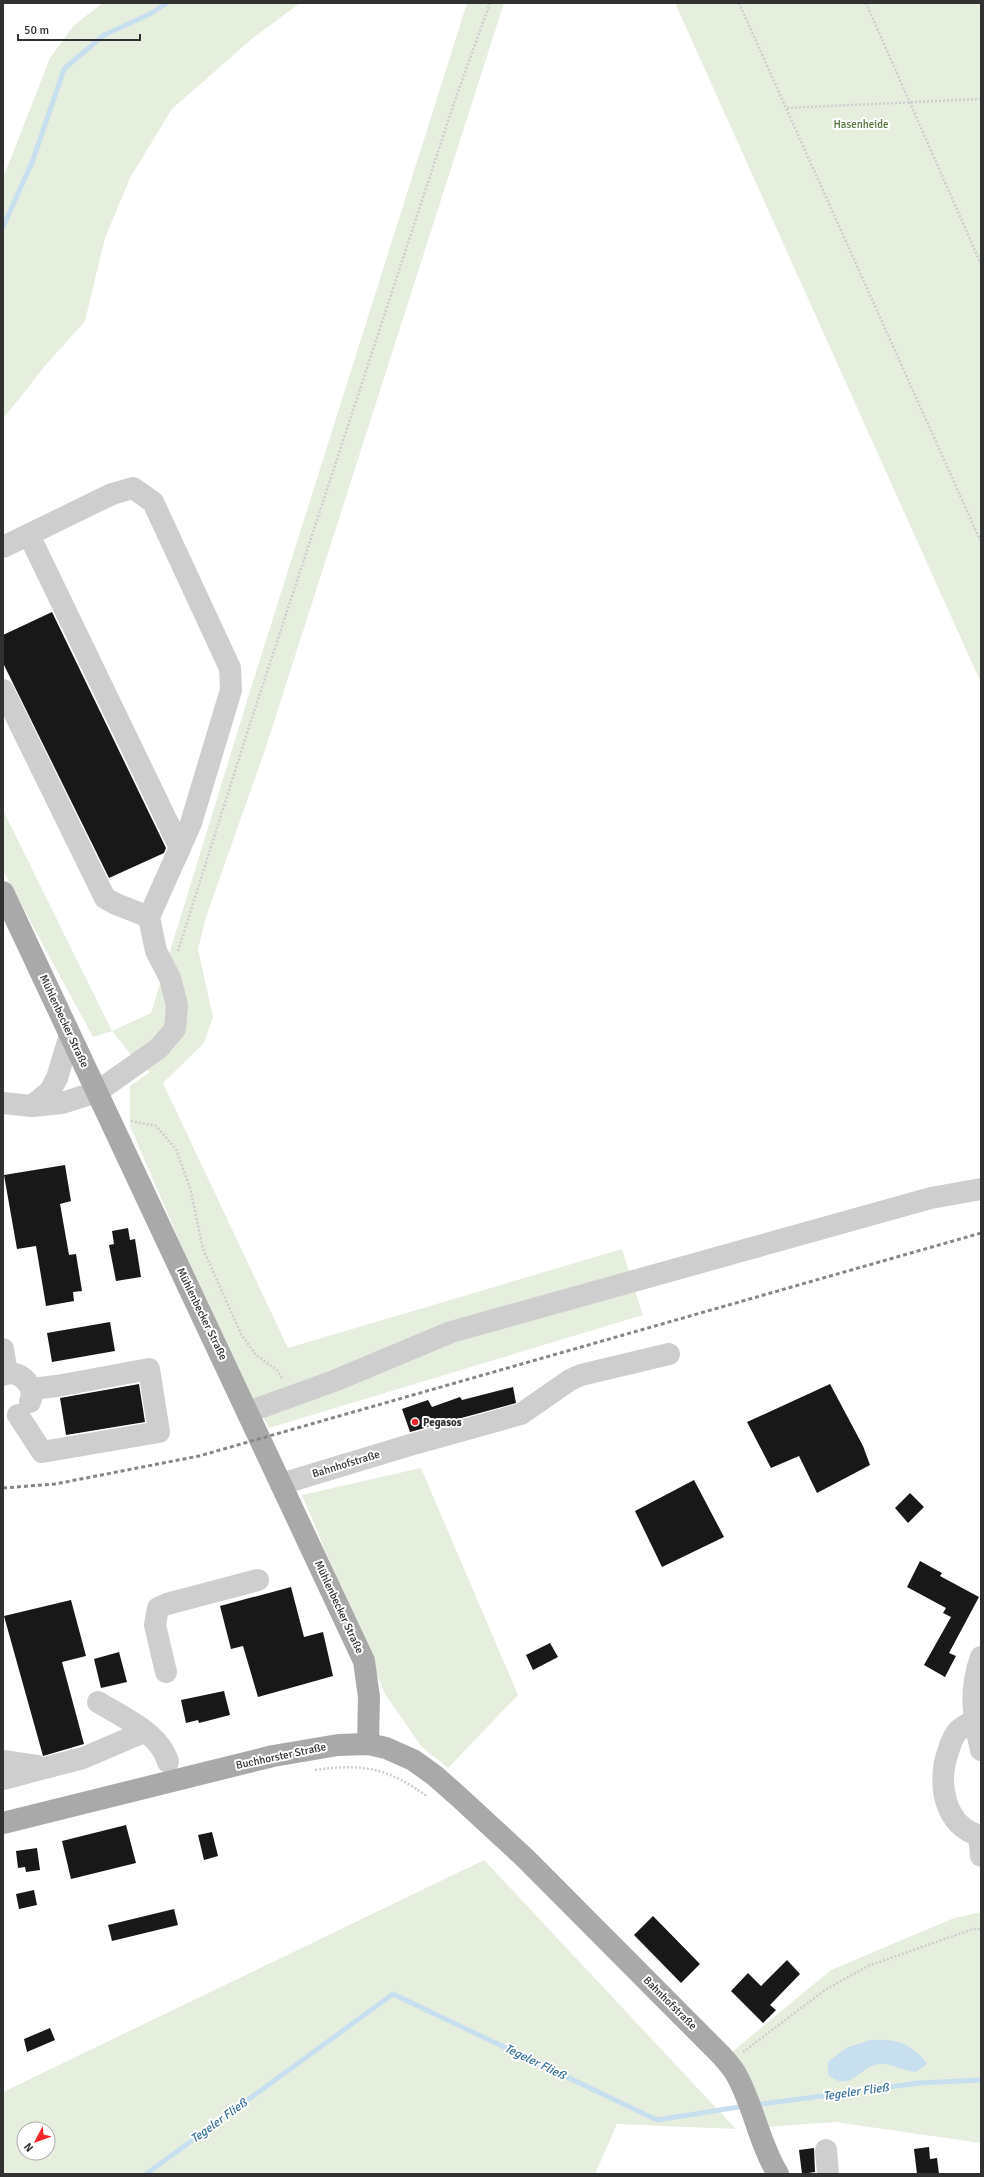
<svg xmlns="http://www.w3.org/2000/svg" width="984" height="2177" font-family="Signika,sans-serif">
	<rect width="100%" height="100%" fill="#fff"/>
	<g fill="#e6efde" fill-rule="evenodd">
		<path d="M 103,3 L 300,3 L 253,38 L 172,109 L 130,178 L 105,238 L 85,321 L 45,366 L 3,419 L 3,178 L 50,58 L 74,25 Z"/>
		<path d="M 467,3 L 504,3 L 265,750 L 206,917 L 198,949 L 213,1017 L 204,1043 L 163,1083 L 288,1348 L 622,1249 L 643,1315 L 269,1428 L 246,1386 L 197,1282 L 130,1126 L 130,1086 L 150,1072 L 131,1055 L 112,1031 L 93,1037 L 3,871 L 3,810 L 112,1031 L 151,1013 L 250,691 Z"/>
		<path d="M 675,3 L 981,3 L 981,683 Z"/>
		<path d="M 421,1468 L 518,1695 L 448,1768 L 421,1746 L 385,1694 L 302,1495 Z"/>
		<path d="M 484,1860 L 736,2129 L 617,2124 L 595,2174 L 3,2174 L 3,2092 ZM 24,2129 L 48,2129 L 48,2153 L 24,2153 Z"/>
		<path d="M 981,1912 L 981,2143 L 835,2122 L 767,2127 L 733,2051 L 831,1970 L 954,1918 Z"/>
	</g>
	<path fill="#c8dff0" d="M 870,2040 C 896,2039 909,2042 927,2063 L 925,2066 L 915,2072 C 903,2071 893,2064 881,2064 C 859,2065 852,2094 828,2075 L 828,2062 L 846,2048 Z"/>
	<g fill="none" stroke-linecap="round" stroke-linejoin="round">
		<g stroke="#c8dff0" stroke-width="5">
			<path d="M 3,227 L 33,160 L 64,69 L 104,35 L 150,14 L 167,3"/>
			<path d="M 755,2105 L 919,2083 L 981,2080"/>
			<path d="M 146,2174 L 393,1994 L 657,2120 L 745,2106"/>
		</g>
	</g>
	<g fill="#181818">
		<path d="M 52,612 L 166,848 L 164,853 L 109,878 L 3,663 L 3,635 Z"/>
		<path d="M 65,1165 L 71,1201 L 60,1204 L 69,1255 L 76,1254 L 82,1291 L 73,1292 L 74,1301 L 46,1306 L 36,1246 L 17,1249 L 4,1175 Z"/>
		<path d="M 128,1228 L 130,1240 L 135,1239 L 141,1277 L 116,1281 L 109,1245 L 114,1244 L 112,1231 Z"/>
		<path d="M 110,1322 L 115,1351 L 52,1362 L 47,1333 Z"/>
		<path d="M 139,1384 L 145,1422 L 66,1435 L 60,1398 Z"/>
		<path d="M 830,1384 L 863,1446 L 870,1465 L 817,1493 L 799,1456 L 771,1468 L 747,1422 Z"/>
		<path d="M 513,1387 L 516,1403 L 410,1432 L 402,1409 L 428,1400 L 432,1407 L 460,1397 L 462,1400 Z"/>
		<path d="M 694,1480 L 724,1537 L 662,1567 L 635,1511 Z"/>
		<path d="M 910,1493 L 924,1507 L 908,1523 L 895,1508 Z"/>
		<path d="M 920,1561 L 942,1573 L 940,1576 L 979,1597 L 949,1653 L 956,1656 L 945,1677 L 924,1665 L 951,1617 L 943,1613 L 946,1608 L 907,1587 Z"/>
		<path d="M 291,1587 L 304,1637 L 323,1632 L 333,1676 L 258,1697 L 243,1646 L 231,1649 L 220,1606 Z"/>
		<path d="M 71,1600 L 86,1656 L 62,1662 L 84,1744 L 43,1756 L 4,1616 Z"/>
		<path d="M 550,1643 L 558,1657 L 533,1670 L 526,1655 Z"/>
		<path d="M 119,1652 L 127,1682 L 101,1688 L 94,1659 Z"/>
		<path d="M 224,1691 L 230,1715 L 199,1723 L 198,1720 L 186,1723 L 181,1700 Z"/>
		<path d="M 126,1825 L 136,1863 L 71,1879 L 62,1841 Z"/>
		<path d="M 212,1832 L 218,1856 L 204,1860 L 198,1835 Z"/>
		<path d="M 37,1848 L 40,1870 L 26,1872 L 25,1867 L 18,1868 L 16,1851 Z"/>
		<path d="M 34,1890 L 37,1905 L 19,1909 L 16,1894 Z"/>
		<path d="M 174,1909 L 178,1925 L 112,1941 L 108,1925 Z"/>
		<path d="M 653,1916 L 700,1964 L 681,1983 L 634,1935 Z"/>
		<path d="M 787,1960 L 800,1974 L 770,2005 L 776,2010 L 763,2023 L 731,1991 L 748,1973 L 761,1986 Z"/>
		<path d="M 50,2028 L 55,2040 L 27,2052 L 24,2039 Z"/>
		<path d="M 929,2147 L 930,2159 L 937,2158 L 939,2174 L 917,2174 L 914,2149 Z"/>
		<path d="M 814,2148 L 815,2172 L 802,2174 L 799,2150 Z"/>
	</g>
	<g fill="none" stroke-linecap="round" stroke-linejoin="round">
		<g stroke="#cecece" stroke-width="2.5" stroke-dasharray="2 2" stroke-linecap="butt">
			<path d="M 739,3 L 786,108"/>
			<path d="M 866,3 L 981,264"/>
			<path d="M 981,99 L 786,108 L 981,542"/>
			<path d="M 178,951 L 248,730 L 455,100 L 490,3"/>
			<path d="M 131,1121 L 156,1126 L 176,1149 L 190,1188 L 203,1249 L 241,1334 L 256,1355 L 277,1370 L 283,1380"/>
			<path d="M 315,1770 C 364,1763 388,1768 428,1797"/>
			<path d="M 743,2052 L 825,1990 L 868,1966 L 973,1929 L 981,1929"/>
		</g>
		<g stroke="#cecece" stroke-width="22">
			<path d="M 29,535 L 180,848"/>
			<path d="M 3,547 L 112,494 L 133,488 L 153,502 L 230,668 L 231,690 L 191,823 L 149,917 L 156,951 L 170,978 L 177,1005 L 175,1029 L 159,1048 L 97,1092 L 62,1103 L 32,1106 L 3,1103"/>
			<path d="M 3,690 L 105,898 L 116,904 L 149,917"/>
			<path d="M 32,1106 L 50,1091 L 57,1078 L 70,1035"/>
			<path d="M 3,1349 L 7,1373"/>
			<path d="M 3,1375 C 19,1368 37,1386 30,1402"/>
			<path d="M 248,1412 L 334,1381 L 451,1332 L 931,1198 L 981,1189"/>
			<path d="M 18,1415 L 42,1452 L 159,1432 L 149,1369 L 57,1386 L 31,1389"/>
			<path d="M 281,1484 L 410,1445 L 521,1414 L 570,1380 L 581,1375 L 669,1354"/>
			<path d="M 981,1657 C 969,1690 973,1717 981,1750"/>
			<path d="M 166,1672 L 155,1625 L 158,1608 L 167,1604 L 258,1580"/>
			<path d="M 98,1702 C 122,1717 160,1733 168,1762"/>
			<path d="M 975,1720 C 970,1723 963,1726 959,1730 C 953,1735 950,1745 948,1752 C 937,1783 944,1827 981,1836"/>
			<path d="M 3,1761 L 37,1766"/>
			<path d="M 3,1779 L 83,1758 L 144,1732"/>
			<path d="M 979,1836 L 981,1856"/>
			<path d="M 826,2150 L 828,2174"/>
		</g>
		<g stroke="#a9a9a9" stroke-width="22">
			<path d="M 3,892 L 364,1661 L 369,1697 L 368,1744"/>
			<path d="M 3,1823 L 273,1756 L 338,1745 L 368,1744 L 386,1748 L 413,1760 L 434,1775 L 459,1797 L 525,1858 L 722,2056 C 727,2062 733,2068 737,2076 C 754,2107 759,2143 778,2174"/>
		</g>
		<path stroke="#868686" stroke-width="3" stroke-dasharray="4 3" stroke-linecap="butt" d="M 3,1488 L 55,1484 L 199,1456 L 981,1233"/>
	</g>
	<circle fill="#f6242b" stroke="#fff" stroke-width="1.5" cx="415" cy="1422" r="4"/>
	<g text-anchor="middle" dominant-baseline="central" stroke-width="4" stroke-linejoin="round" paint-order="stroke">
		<g font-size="11" fill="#517239" stroke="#fff">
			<text x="861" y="124">Hasenheide</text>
		</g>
		<g font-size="11" fill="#313131" stroke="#fff">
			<text transform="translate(64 1021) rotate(65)">Mühlenbecker Straße</text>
			<text transform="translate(202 1314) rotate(64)">Mühlenbecker Straße</text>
			<text transform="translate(346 1464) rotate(-17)">Bahnhofstraße</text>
			<text transform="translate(339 1607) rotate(65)">Mühlenbecker Straße</text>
			<text transform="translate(281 1756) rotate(-12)">Buchhorster Straße</text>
			<text transform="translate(670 2003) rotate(45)">Bahnhofstraße</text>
		</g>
		<g font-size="11" font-weight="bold" fill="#313131" stroke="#fff" text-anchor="start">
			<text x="423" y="1422">Pegasos</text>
		</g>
		<g font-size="12" font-style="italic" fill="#35709c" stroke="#fff">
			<text transform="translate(535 2062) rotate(26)">Tegeler Fließ</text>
			<text transform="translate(856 2092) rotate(-8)">Tegeler Fließ</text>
			<text transform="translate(219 2121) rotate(-36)">Tegeler Fließ</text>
		</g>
	</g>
	<rect width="984" height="2177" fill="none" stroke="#313131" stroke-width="8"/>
	<g transform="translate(36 2141) rotate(229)"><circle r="19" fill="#ffffff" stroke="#adadad"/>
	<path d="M0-3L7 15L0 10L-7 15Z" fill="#f6242b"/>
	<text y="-6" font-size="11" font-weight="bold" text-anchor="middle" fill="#313131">N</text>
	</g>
	<path d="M18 34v6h122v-6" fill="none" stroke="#313131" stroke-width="2"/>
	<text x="24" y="34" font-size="12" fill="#313131" stroke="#ffffff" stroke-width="3" paint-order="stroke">50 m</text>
</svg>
